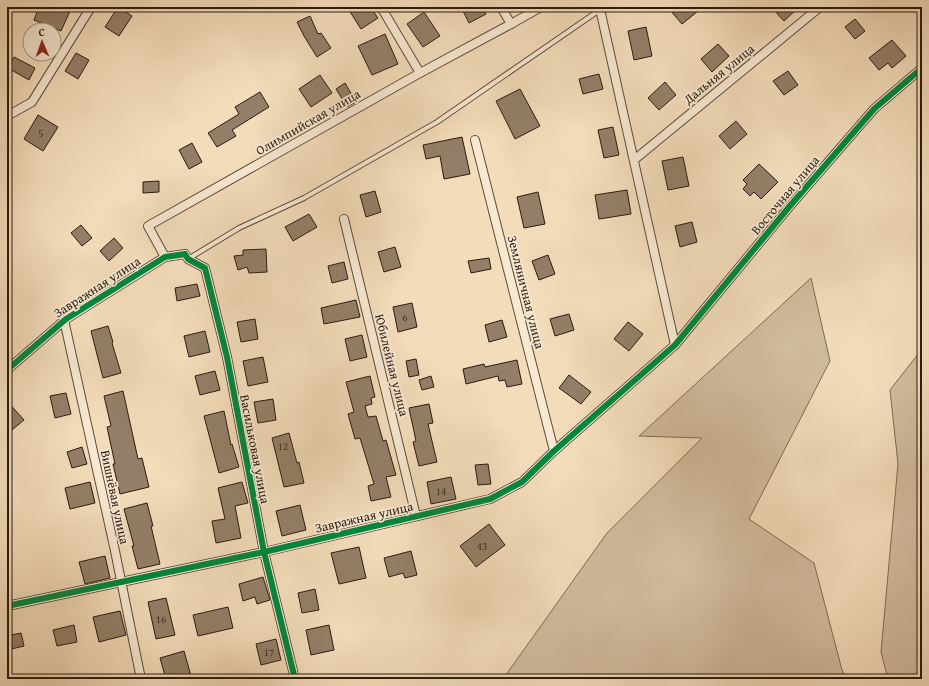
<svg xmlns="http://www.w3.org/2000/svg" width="929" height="686" font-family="'Gentium Book Plus',serif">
	<rect width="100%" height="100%" fill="#f3dcba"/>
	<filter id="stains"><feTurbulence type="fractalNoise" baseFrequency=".005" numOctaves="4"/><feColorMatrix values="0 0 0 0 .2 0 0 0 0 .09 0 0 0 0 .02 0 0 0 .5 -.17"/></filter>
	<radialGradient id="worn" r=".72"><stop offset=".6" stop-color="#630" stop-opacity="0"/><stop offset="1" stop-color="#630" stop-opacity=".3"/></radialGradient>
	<g fill="#d1bb9d" stroke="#7e6b56">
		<path d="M 811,278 L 830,361 L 749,519 L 814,563 L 842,670 L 846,679 L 503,679 L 607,533 L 702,438 L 639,436 Z"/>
		<path d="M 922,349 L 922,679 L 888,679 L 881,652 L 898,464 L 890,390 Z"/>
	</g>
	<g fill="#937f68" stroke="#2b1b10">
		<path d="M 39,7 L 61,7 L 70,11 L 61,31 L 34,20 Z"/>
		<path d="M 118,7 L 132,16 L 119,36 L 105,27 Z"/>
		<path d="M 347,7 L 370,7 L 378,18 L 361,29 Z"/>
		<path d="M 466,7 L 482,7 L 486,14 L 469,23 L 462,9 Z"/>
		<path d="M 674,7 L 703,7 L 682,24 L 670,10 Z"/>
		<path d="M 771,7 L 799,7 L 784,21 Z"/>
		<path d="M 424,12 L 440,36 L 423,47 L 407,24 Z"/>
		<path d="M 310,16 L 318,34 L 321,33 L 331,48 L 317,57 L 304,36 L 297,22 Z"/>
		<path d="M 855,19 L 865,31 L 855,39 L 845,27 Z"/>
		<path d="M 646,27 L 652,56 L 634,60 L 628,31 Z"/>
		<path d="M 385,34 L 398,64 L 372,75 L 358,46 Z"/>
		<path d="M 892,40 L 906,56 L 892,68 L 888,63 L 879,70 L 869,58 Z"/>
		<path d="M 718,44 L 729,56 L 712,72 L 701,59 Z"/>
		<path d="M 76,53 L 89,60 L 78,79 L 65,71 Z"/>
		<path d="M 14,57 L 35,68 L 29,80 L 8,68 Z"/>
		<path d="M 788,71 L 798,85 L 784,95 L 773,81 Z"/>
		<path d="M 599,74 L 603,89 L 583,94 L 579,79 Z"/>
		<path d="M 320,75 L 332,93 L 311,107 L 299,89 Z"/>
		<path d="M 665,82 L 676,95 L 659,110 L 648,98 Z"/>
		<path d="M 345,83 L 356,102 L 347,107 L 336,89 Z"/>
		<path d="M 520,89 L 540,126 L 515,139 L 496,101 Z"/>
		<path d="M 260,92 L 269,107 L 232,130 L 236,136 L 217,147 L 208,133 L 239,114 L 235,107 Z"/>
		<path d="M 38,115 L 58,127 L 43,151 L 24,139 Z"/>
		<path d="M 736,121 L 747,134 L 730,149 L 719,136 Z"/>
		<path d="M 613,127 L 619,155 L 604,158 L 598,130 Z"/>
		<path d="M 462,137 L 470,174 L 444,179 L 440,156 L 426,159 L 423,145 Z"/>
		<path d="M 192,143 L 202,162 L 189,169 L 179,150 Z"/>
		<path d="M 683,157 L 689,186 L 668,190 L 662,161 Z"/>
		<path d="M 759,164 L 778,182 L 761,199 L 754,192 L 750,196 L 743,189 L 747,184 L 743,180 Z"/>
		<path d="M 159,181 L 159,192 L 143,193 L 143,182 Z"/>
		<path d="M 627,190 L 631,214 L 599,219 L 595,195 Z"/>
		<path d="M 375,191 L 381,212 L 366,217 L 360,195 Z"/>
		<path d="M 538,192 L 545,224 L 524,228 L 517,197 Z"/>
		<path d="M 309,214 L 317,227 L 293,241 L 285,227 Z"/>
		<path d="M 692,222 L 697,242 L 680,247 L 675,226 Z"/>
		<path d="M 81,225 L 92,238 L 82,246 L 71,233 Z"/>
		<path d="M 114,238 L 123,248 L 109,261 L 100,251 Z"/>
		<path d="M 395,247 L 401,267 L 384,272 L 378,252 Z"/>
		<path d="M 266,249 L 267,272 L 249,273 L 247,267 L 238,270 L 234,256 L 243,255 L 243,250 Z"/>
		<path d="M 548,255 L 555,274 L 539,280 L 532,261 Z"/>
		<path d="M 489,258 L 491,269 L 471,273 L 468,261 Z"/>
		<path d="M 344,262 L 348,279 L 332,283 L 328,266 Z"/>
		<path d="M 197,284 L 200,296 L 177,301 L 175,288 Z"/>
		<path d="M 356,300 L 360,317 L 324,324 L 321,308 Z"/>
		<path d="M 412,303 L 417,327 L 398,332 L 393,307 Z"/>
		<path d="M 569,314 L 574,330 L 555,336 L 550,319 Z"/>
		<path d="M 255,319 L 258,339 L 241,342 L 237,322 Z"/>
		<path d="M 502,320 L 507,337 L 489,342 L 485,325 Z"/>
		<path d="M 628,322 L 643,334 L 629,351 L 614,339 Z"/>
		<path d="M 108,326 L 113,342 L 112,343 L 121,373 L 103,378 L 91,331 Z"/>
		<path d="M 205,331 L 210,352 L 189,357 L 184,336 Z"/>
		<path d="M 362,335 L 367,357 L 350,361 L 345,339 Z"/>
		<path d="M 263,357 L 268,382 L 248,386 L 243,361 Z"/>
		<path d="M 416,359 L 419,375 L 409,377 L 406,361 Z"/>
		<path d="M 517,360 L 522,384 L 507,387 L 505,380 L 499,381 L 498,376 L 466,384 L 463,369 L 484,364 L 485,367 Z"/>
		<path d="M 215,371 L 220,390 L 200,395 L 195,376 Z"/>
		<path d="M 569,375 L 591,392 L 581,404 L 559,388 Z"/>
		<path d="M 370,376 L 375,397 L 371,398 L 372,404 L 365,406 L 368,417 L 376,416 L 383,441 L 386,440 L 396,475 L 386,477 L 391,497 L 371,501 L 368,486 L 374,484 L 360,438 L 355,439 L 348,414 L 354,412 L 346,382 Z"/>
		<path d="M 431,376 L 434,387 L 422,390 L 419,380 Z"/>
		<path d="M 123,391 L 138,459 L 142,458 L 149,487 L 120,494 L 113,464 L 115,464 L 107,427 L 111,426 L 104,396 Z"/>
		<path d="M 66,393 L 71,414 L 55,418 L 50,396 Z"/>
		<path d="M 273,399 L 276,420 L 258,423 L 254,402 Z"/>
		<path d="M 7,401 L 24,420 L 7,434 Z"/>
		<path d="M 429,404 L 433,423 L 428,424 L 437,462 L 419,466 L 413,442 L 416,441 L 409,408 Z"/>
		<path d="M 224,411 L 231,445 L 232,444 L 239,467 L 219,473 L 204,416 Z"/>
		<path d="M 289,433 L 297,463 L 299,462 L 304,483 L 284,487 L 272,438 Z"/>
		<path d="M 82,447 L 87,464 L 72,468 L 67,452 Z"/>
		<path d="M 488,464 L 491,484 L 478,485 L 475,465 Z"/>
		<path d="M 451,477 L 456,499 L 431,504 L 427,482 Z"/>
		<path d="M 90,482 L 95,503 L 70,509 L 65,488 Z"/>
		<path d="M 242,482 L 248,503 L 235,506 L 241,538 L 216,543 L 212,521 L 225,519 L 218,488 Z"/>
		<path d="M 147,503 L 153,526 L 151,526 L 160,564 L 138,569 L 132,546 L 134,546 L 124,509 Z"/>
		<path d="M 300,505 L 306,530 L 282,536 L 276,511 Z"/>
		<path d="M 489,524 L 505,545 L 476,567 L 460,546 Z"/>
		<path d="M 359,547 L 366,578 L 339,584 L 331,553 Z"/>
		<path d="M 411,551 L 417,575 L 405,578 L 403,573 L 389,577 L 384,558 Z"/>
		<path d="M 105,556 L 110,578 L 85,584 L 79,562 Z"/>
		<path d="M 263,577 L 270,600 L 257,604 L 255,597 L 243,601 L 239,584 Z"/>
		<path d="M 315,589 L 319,610 L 302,613 L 298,593 Z"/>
		<path d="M 166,598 L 175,635 L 156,639 L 148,602 Z"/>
		<path d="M 228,607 L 233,628 L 198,636 L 193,615 Z"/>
		<path d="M 120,611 L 126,635 L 99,642 L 93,617 Z"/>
		<path d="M 74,625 L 77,642 L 57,646 L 53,630 Z"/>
		<path d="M 329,625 L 334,650 L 311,655 L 306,630 Z"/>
		<path d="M 21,633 L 24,646 L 7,650 L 7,636 Z"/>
		<path d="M 276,639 L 281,660 L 261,665 L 256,644 Z"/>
		<path d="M 184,651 L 191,676 L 179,679 L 166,679 L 160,658 Z"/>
	</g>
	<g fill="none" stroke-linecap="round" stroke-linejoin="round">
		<defs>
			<path id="lane" d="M 188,259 L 239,228 L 304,198 L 437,122 L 604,7"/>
			<g id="street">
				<path d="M 381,7 L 420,73"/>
				<path d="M 600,9 L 675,345"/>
				<path d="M 511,24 L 541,7"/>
				<path d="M 7,114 L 9,115 L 32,102 L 91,7"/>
				<path d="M 475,140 L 554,451"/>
				<path d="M 634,160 L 820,7"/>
				<path d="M 344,219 L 416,516"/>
				<path d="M 165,257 L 148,226 L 420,73 L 511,24 L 501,7"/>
				<path d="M 64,320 L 115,551 L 141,679"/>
				<path d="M 7,370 L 66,319 L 165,257 L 185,254 L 188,259 L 205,268 L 227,357 L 264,552 L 295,679"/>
				<path d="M 7,606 L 264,552 L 490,499 L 522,482 L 554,451 L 675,345 L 789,207 L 874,109 L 922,68"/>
			</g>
		</defs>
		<use href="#lane" stroke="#5d4b3a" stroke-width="6"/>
		<use href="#street" stroke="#5d4b3a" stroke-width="10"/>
		<use href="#lane" stroke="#f7e8d2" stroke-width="4"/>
		<use href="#street" stroke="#f7e8d2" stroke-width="8"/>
		<defs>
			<g id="cycleway">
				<path d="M 7,370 L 66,319 L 165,257 L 185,254 L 188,259 L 205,268 L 227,357 L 264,552 L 295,679"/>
				<path d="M 7,606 L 264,552 L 490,499 L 522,482 L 554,451 L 675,345 L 789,207 L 874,109 L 922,68"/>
			</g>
		</defs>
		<use href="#cycleway" stroke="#f7e8d2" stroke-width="8"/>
		<use href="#cycleway" stroke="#00873e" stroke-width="6"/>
	</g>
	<g text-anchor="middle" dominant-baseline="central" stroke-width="3.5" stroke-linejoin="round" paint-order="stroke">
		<g font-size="11" fill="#453426">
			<text x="41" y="133">5</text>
			<text x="405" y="317">6</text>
			<text x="283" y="446">12</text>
			<text x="441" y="491">14</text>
			<text x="482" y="546">43</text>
			<text x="161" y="619">16</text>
			<text x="269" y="652">17</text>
		</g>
		<g font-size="13" fill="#2b1b10" stroke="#f7e8d2">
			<text transform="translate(719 74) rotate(-39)">Дальняя улица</text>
			<text transform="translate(308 122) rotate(-30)">Олимпийская улица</text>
			<text transform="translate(785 195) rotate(-50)">Восточная улица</text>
			<text transform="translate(97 287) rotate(-33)">Завражная улица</text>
			<text transform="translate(526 292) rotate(76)">Земляничная улица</text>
			<text transform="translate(392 365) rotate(76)">Юбилейная улица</text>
			<text transform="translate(255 449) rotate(79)">Васильковая улица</text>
			<text transform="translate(115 497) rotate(78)">Вишнёвая улица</text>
			<text transform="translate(364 517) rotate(-13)">Завражная улица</text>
		</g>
	</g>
	<rect width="929" height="686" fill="none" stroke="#f3dcba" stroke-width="24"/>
	<rect x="8" y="8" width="913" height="670" fill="none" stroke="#2b1b10" stroke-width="2"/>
	<rect x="12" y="12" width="905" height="662" fill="none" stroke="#2b1b10"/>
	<g transform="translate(42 42) rotate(358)"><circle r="19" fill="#f7e8d2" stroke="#a59684"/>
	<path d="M0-3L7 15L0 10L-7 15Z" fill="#8f2418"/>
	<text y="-6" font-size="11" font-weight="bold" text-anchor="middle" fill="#2b1b10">С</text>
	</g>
	<rect width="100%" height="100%" filter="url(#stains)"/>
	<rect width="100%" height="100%" fill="url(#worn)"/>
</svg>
